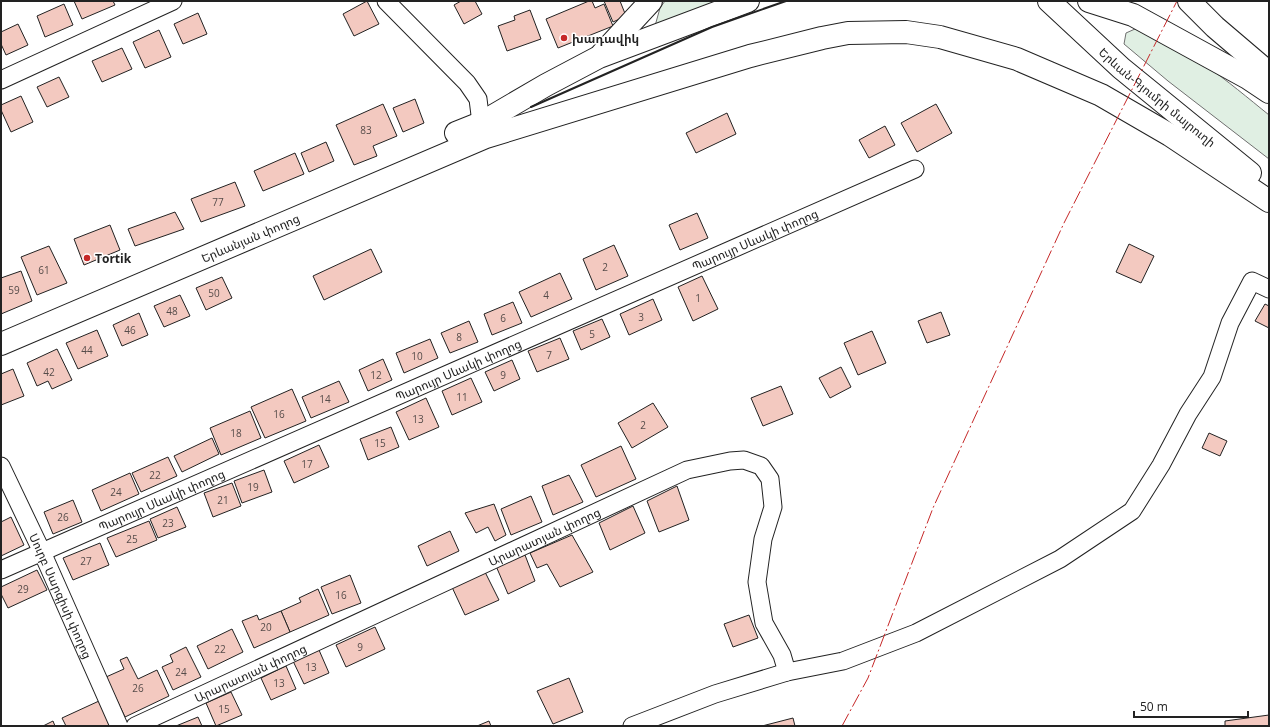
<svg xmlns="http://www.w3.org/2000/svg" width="1270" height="727" font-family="'Open Sans','Noto Sans Armenian',sans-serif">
	<rect width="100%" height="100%" fill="#fff"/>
	<g fill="#e0efe3" stroke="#6f6f6f">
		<path d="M 665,1 L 718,1 L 655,26 L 660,8 Z"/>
		<path d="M 1135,29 C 1187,46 1227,81 1269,115 L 1269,159 L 1168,81 L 1124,44 L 1126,33 Z"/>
	</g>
	<g fill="#f3c9c0" stroke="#222">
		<path d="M 74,1 L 113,1 L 115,5 L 82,19 Z"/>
		<path d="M 367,1 L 379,24 L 354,36 L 343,14 Z"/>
		<path d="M 461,1 L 475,1 L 482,14 L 464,24 L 454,5 Z"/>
		<path d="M 589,1 L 592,1 L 595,8 L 604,4 L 613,26 L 558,48 L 546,19 Z"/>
		<path d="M 604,1 L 620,1 L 626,16 L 613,22 Z"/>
		<path d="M 64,4 L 73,25 L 45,37 L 37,16 Z"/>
		<path d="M 530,10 L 541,39 L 507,51 L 498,26 L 515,20 L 514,16 Z"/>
		<path d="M 198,13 L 207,34 L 183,44 L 174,24 Z"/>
		<path d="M 18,24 L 28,45 L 6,55 L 1,44 L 1,32 Z"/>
		<path d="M 159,30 L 171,57 L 145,68 L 133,42 Z"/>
		<path d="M 122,48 L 132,69 L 102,82 L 92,61 Z"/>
		<path d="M 59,77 L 69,97 L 47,107 L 37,87 Z"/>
		<path d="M 21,96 L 33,122 L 11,132 L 1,110 L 1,105 Z"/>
		<path d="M 415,99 L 424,123 L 403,132 L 393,108 Z"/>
		<path d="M 383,104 L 397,136 L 373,146 L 377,156 L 354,165 L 336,125 Z"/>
		<path d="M 936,104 L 952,133 L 917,152 L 901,123 Z"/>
		<path d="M 727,113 L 736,134 L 696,153 L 686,133 Z"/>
		<path d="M 885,126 L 895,145 L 869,158 L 859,140 Z"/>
		<path d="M 326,142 L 334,161 L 309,172 L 301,153 Z"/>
		<path d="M 295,153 L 304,174 L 263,191 L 254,171 Z"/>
		<path d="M 235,182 L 245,206 L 201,222 L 191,199 Z"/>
		<path d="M 175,212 L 184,229 L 135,246 L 128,229 Z"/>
		<path d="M 697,213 L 708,238 L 680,250 L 669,225 Z"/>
		<path d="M 110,225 L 120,250 L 84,265 L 74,239 Z"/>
		<path d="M 1129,244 L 1154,256 L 1141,283 L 1116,272 Z"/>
		<path d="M 614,245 L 628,276 L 596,290 L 583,259 Z"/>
		<path d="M 49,246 L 67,283 L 37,295 L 21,257 Z"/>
		<path d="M 371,249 L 382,272 L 324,300 L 313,276 Z"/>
		<path d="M 21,271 L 32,301 L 1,314 L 1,278 Z"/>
		<path d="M 560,273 L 572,299 L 531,317 L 519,292 Z"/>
		<path d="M 702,276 L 718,309 L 693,321 L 678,287 Z"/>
		<path d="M 222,277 L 232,298 L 206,310 L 196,288 Z"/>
		<path d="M 180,295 L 190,316 L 164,327 L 154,306 Z"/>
		<path d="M 653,299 L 662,320 L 629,335 L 620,314 Z"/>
		<path d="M 513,302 L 522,323 L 492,335 L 484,314 Z"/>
		<path d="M 1265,304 L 1269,306 L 1269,328 L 1255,321 Z"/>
		<path d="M 941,312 L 950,335 L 927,343 L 918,321 Z"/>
		<path d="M 139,313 L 148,335 L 122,346 L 113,325 Z"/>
		<path d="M 602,319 L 610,337 L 581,350 L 573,331 Z"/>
		<path d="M 469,321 L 478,342 L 450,353 L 441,333 Z"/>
		<path d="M 97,330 L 108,356 L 78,369 L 66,343 Z"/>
		<path d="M 872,331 L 886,363 L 858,375 L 844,343 Z"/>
		<path d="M 560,338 L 569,359 L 537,372 L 528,351 Z"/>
		<path d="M 430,339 L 438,358 L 404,373 L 396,353 Z"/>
		<path d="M 57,349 L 72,380 L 52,389 L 48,381 L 37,386 L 27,363 Z"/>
		<path d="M 383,359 L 392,380 L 368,391 L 359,370 Z"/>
		<path d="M 512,360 L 520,379 L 494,391 L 485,372 Z"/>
		<path d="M 841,367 L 851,387 L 830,398 L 819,378 Z"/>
		<path d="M 13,369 L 24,396 L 1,405 L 1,374 Z"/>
		<path d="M 471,378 L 482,402 L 452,415 L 442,391 Z"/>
		<path d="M 339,381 L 349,402 L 311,418 L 302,397 Z"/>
		<path d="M 781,386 L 793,414 L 763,426 L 751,398 Z"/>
		<path d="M 292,389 L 306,421 L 265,438 L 251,407 Z"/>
		<path d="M 426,398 L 439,427 L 409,440 L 396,412 Z"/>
		<path d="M 653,403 L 668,427 L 632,448 L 618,423 Z"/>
		<path d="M 250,411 L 261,438 L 221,455 L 210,428 Z"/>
		<path d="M 391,427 L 399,447 L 368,460 L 360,439 Z"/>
		<path d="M 1209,433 L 1227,441 L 1220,456 L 1202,448 Z"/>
		<path d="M 212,438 L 219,454 L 182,472 L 174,456 Z"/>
		<path d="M 319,445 L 329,467 L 294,483 L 284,461 Z"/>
		<path d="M 621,446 L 636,479 L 596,497 L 581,465 Z"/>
		<path d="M 168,457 L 177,476 L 141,492 L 132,473 Z"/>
		<path d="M 264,470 L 272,492 L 242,503 L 234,481 Z"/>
		<path d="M 130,473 L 139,494 L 101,511 L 92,490 Z"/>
		<path d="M 569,475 L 583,502 L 553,515 L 542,486 Z"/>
		<path d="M 232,483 L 241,506 L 213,517 L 204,493 Z"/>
		<path d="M 677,486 L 689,520 L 659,532 L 647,501 Z"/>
		<path d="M 531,496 L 542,522 L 511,535 L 501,509 Z"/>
		<path d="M 73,500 L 82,522 L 53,534 L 44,512 Z"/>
		<path d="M 494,504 L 506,535 L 495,541 L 488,527 L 476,533 L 465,513 Z"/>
		<path d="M 633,506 L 645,533 L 610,550 L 599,523 Z"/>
		<path d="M 177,507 L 186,527 L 158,538 L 150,519 Z"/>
		<path d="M 11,517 L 24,545 L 1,556 L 1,522 Z"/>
		<path d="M 149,521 L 157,540 L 116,557 L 107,538 Z"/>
		<path d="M 450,531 L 459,551 L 427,566 L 418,546 Z"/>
		<path d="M 572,535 L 593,572 L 560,587 L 547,564 L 537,568 L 530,553 Z"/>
		<path d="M 100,543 L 109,565 L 73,580 L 63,558 Z"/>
		<path d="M 525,555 L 535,581 L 508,594 L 496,566 Z"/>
		<path d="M 37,570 L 47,590 L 8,608 L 1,594 L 1,587 Z"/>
		<path d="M 484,570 L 499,600 L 465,615 L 451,585 Z"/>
		<path d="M 350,575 L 361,603 L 332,614 L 321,587 Z"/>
		<path d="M 318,589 L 329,615 L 290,632 L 281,611 L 301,602 L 299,598 Z"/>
		<path d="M 281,611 L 290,632 L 254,648 L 242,621 L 257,615 L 259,620 Z"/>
		<path d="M 749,615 L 758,638 L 733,647 L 724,624 Z"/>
		<path d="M 375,627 L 385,649 L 346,667 L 336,645 Z"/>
		<path d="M 232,629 L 243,652 L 208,669 L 197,646 Z"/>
		<path d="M 186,647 L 201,677 L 173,690 L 162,667 L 173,662 L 170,655 Z"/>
		<path d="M 319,650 L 329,673 L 304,684 L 293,661 Z"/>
		<path d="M 127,657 L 138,679 L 157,670 L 169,696 L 125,717 L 106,677 L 124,669 L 120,660 Z"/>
		<path d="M 286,666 L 296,689 L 271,700 L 261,678 Z"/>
		<path d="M 569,678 L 583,712 L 553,724 L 537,691 Z"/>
		<path d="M 231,692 L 242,715 L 216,726 L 206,703 Z"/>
		<path d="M 99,701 L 111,726 L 66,726 L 62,718 Z"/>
		<path d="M 1269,715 L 1269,726 L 1225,726 L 1225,721 Z"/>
		<path d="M 198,717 L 202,726 L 176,726 Z"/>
		<path d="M 793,718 L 795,726 L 762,726 Z"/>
		<path d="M 53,721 L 55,726 L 43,726 Z"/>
		<path d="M 489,721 L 491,726 L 477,726 Z"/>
	</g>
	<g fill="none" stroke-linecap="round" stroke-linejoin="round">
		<defs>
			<g id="minor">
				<path d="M 386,1 L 467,83 L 478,99 L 481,123 L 485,133"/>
				<path d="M 1,80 L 173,1"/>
				<path id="s1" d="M 1,466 L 42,552 L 119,726"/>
				<path id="s2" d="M 1,570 L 915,169"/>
				<path id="s3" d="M 135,726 L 687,470 L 730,461 L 744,460 L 761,466 L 770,479 L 773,507 L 763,539 L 757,582 L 764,623 L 782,655 L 787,672"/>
				<path d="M 632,726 L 715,694 L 787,672 L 843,661 L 916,633 L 1060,559 L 1132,511 L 1161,465 L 1188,414 L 1212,377 L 1230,323 L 1252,281 L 1269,289"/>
			</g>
			<g id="highway">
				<path id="s4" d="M 1049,1 L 1121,68 L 1250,173"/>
				<path d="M 1089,1 L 1133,15 L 1248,78 L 1269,92"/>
				<path d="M 1189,1 L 1215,27 L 1269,73"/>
				<path d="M 602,54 L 651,1"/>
				<path d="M 456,133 L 481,123 L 546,85 L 599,57 L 748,1"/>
				<path id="s5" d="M 1,344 L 486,137 L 750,56 L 822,38 L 848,33 L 906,32 L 940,37 L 1017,59 L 1101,95 L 1170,135 L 1269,201"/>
			</g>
		</defs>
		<use href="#minor" stroke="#222" stroke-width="19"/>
		<use href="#highway" stroke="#222" stroke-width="24"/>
		<use href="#minor" stroke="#fff" stroke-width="17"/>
		<use href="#highway" stroke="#fff" stroke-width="22"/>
		<path stroke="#222" stroke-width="2" d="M 531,107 L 712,27 L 786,1"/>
		<path stroke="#c62828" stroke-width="1" stroke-dasharray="14 3 2 3" stroke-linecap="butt" d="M 842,726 L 868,678 L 933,508 L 1064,223 L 1177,1"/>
	</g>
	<g fill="#c62828" stroke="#fff" stroke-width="1.5">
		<circle cx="564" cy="38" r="4"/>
		<circle cx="87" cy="258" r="4"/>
	</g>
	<g text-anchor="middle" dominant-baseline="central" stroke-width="3" stroke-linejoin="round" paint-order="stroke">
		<g font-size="10" fill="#564c4a">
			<text x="366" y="130">83</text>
			<text x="218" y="202">77</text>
			<text x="605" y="267">2</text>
			<text x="44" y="270">61</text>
			<text x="14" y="290">59</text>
			<text x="214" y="293">50</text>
			<text x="546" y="295">4</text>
			<text x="698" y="298">1</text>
			<text x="172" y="311">48</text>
			<text x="641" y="317">3</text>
			<text x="503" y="318">6</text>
			<text x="130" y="330">46</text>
			<text x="592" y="334">5</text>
			<text x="459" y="337">8</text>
			<text x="87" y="350">44</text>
			<text x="549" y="355">7</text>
			<text x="417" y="356">10</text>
			<text x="49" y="372">42</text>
			<text x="376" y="375">12</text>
			<text x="503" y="375">9</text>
			<text x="462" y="397">11</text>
			<text x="325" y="399">14</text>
			<text x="279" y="414">16</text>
			<text x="418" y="419">13</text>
			<text x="643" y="425">2</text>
			<text x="236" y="433">18</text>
			<text x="380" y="443">15</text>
			<text x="307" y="464">17</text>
			<text x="155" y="475">22</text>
			<text x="253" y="487">19</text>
			<text x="116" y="492">24</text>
			<text x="223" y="500">21</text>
			<text x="63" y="517">26</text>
			<text x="168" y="523">23</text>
			<text x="132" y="539">25</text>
			<text x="86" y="561">27</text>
			<text x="23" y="589">29</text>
			<text x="341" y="595">16</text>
			<text x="266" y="627">20</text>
			<text x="360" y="647">9</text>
			<text x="220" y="649">22</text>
			<text x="311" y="667">13</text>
			<text x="181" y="672">24</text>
			<text x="279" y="683">13</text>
			<text x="138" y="688">26</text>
			<text x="224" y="709">15</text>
		</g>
		<g font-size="12" font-weight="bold" fill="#222" stroke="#fff" text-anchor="start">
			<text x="572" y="38">խադավիկ</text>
			<text x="95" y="258">Tortik</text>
		</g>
		<g font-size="12" fill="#222" stroke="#fff">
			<text stroke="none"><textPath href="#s4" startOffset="145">Երևան-Գյումրի մայրուղի</textPath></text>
			<text stroke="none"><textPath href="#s5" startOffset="271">Երևանյան փողոց</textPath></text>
			<text stroke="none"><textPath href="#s2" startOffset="823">Պարույր Սևակի փողոց</textPath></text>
			<text stroke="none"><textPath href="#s2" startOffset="499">Պարույր Սևակի փողոց</textPath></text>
			<text stroke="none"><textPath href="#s2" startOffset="175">Պարույր Սևակի փողոց</textPath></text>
			<text stroke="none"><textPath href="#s3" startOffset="451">Արարատյան փողոց</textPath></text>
			<text stroke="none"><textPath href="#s1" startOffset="143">Սուրբ Սարգիսի փողոց</textPath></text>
			<text stroke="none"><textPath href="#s3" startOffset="127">Արարատյան փողոց</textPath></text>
		</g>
	</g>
	<rect width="1270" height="727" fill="none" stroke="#222222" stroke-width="4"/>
	<path d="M1134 711v6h114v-6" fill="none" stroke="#222222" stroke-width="2"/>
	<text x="1140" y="711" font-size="12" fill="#222222" stroke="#ffffff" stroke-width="3" paint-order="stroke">50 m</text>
</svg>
